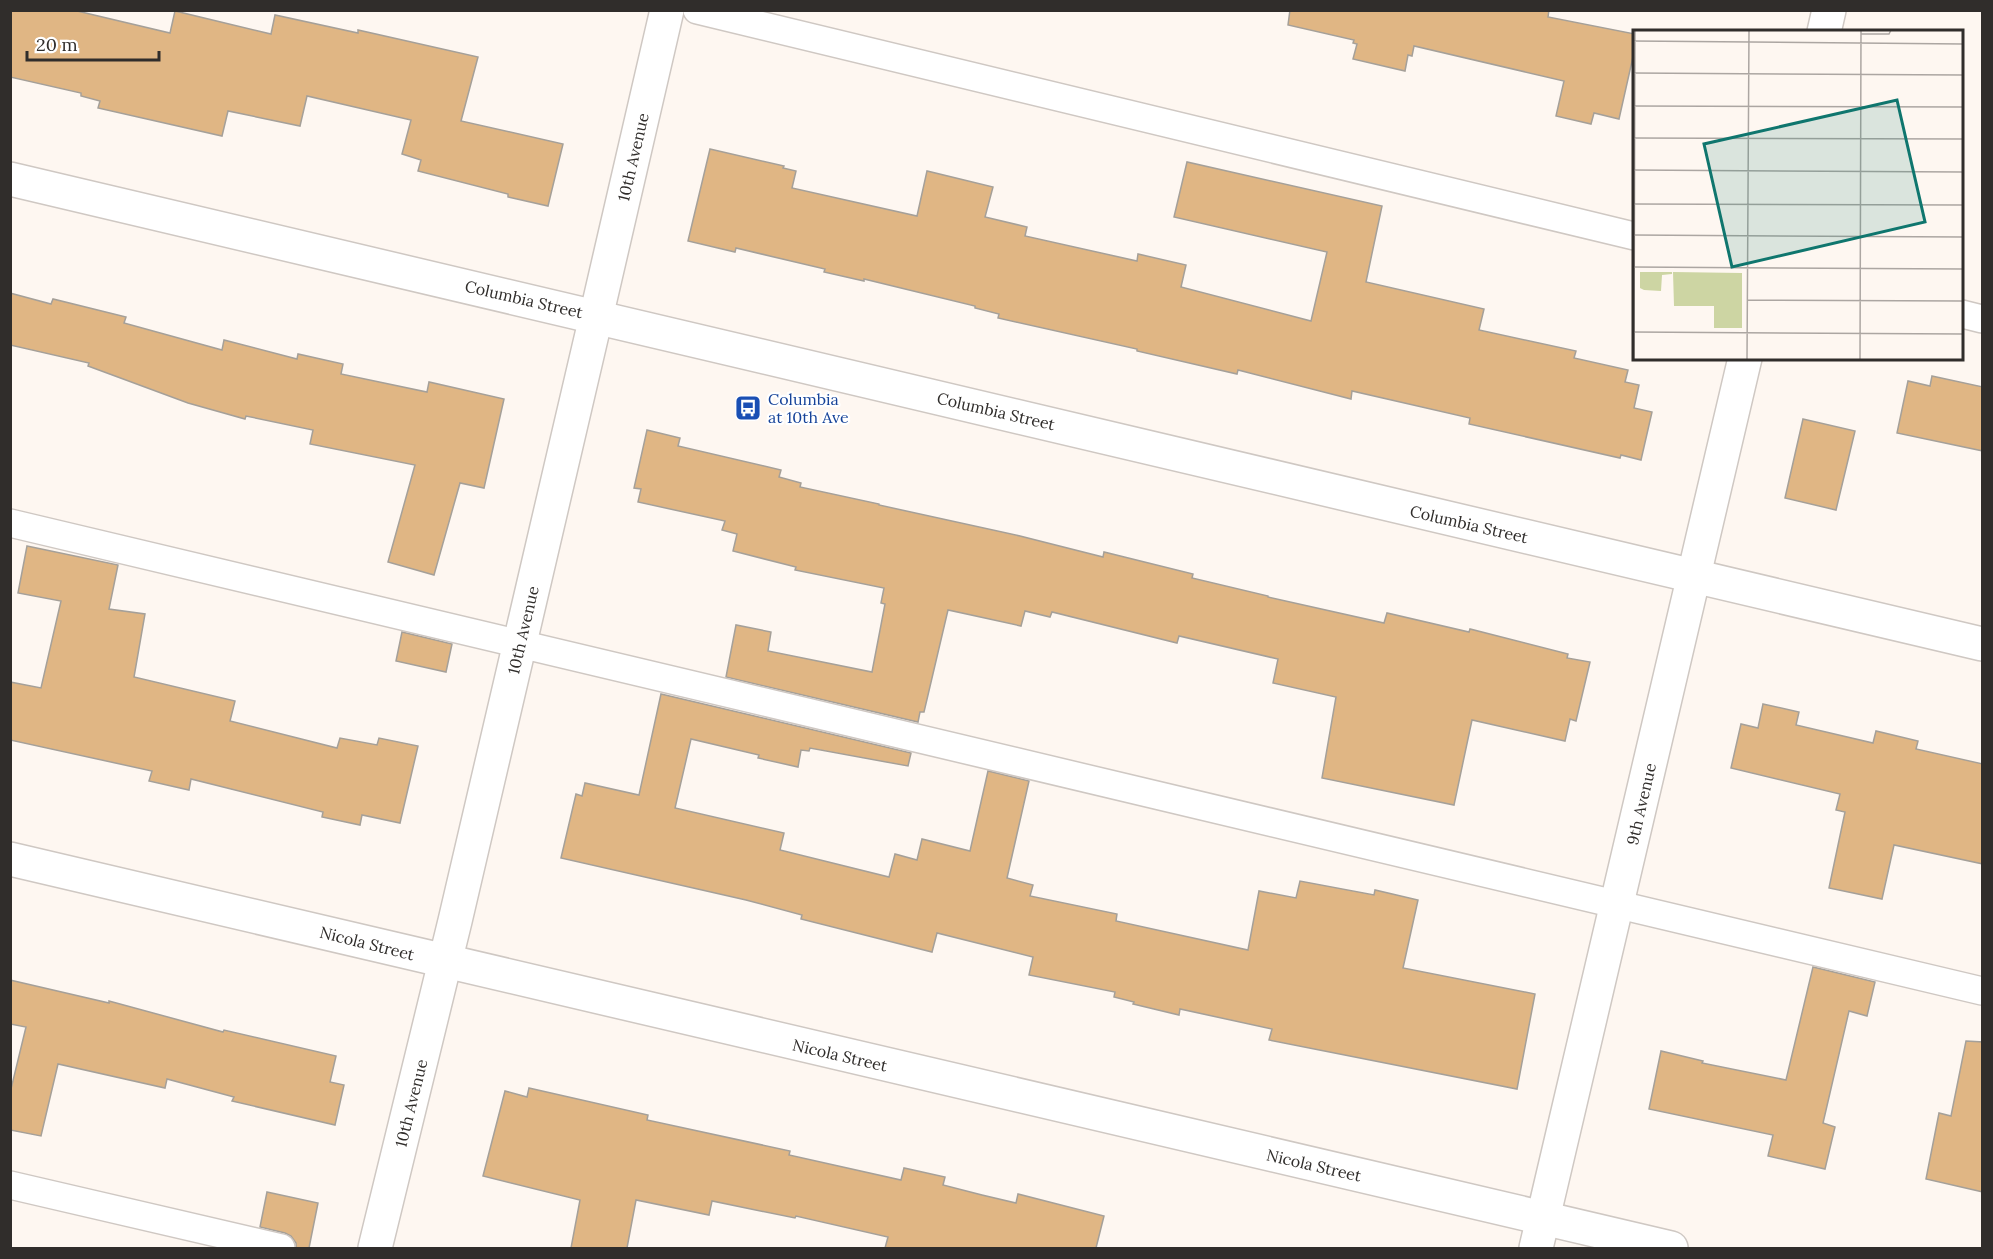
<svg xmlns="http://www.w3.org/2000/svg" width="1993" height="1259" font-family="Lora,serif">
	<rect width="100%" height="100%" fill="#fef7f1"/>
	<g fill="#e0b684" stroke="#a5a099" stroke-width="1.5">
		<path d="M 10,10 L 73,10 L 170,33 L 175,11 L 271,34 L 275,15 L 358,33 L 358,30 L 478,57 L 461,121 L 563,144 L 548,206 L 508,197 L 508,194 L 418,171 L 421,160 L 402,154 L 411,120 L 307,96 L 300,126 L 228,111 L 222,136 L 98,108 L 100,101 L 81,96 L 81,93 L 10,77 Z"/>
		<path d="M 1290,10 L 1549,10 L 1548,17 L 1635,34 L 1635,48 L 1619,119 L 1594,113 L 1591,124 L 1556,116 L 1564,81 L 1414,46 L 1412,56 L 1408,55 L 1405,71 L 1353,59 L 1357,44 L 1353,43 L 1354,40 L 1288,25 Z"/>
		<path d="M 710,149 L 784,166 L 783,168 L 796,171 L 792,188 L 917,216 L 927,171 L 993,187 L 985,217 L 1027,227 L 1025,236 L 1137,261 L 1138,254 L 1186,265 L 1181,287 L 1311,321 L 1327,252 L 1174,217 L 1187,162 L 1382,206 L 1366,282 L 1484,309 L 1479,330 L 1576,351 L 1574,358 L 1628,370 L 1625,382 L 1639,385 L 1634,408 L 1652,412 L 1641,460 L 1621,455 L 1620,458 L 1469,424 L 1470,418 L 1352,391 L 1351,399 L 1238,370 L 1237,374 L 1137,351 L 1137,349 L 998,318 L 999,314 L 975,308 L 975,306 L 864,279 L 864,281 L 824,272 L 825,269 L 736,248 L 735,252 L 688,241 Z"/>
		<path d="M 10,293 L 51,304 L 53,299 L 126,317 L 124,323 L 222,350 L 224,340 L 297,359 L 298,354 L 343,364 L 341,374 L 427,392 L 429,382 L 504,399 L 484,488 L 460,483 L 434,575 L 388,562 L 415,465 L 310,444 L 313,430 L 246,416 L 245,419 L 188,403 L 88,366 L 89,363 L 10,345 Z"/>
		<path d="M 1932,376 L 1983,387 L 1983,451 L 1897,433 L 1908,381 L 1930,386 Z"/>
		<path d="M 1803,419 L 1855,431 L 1836,510 L 1785,498 Z"/>
		<path d="M 647,430 L 680,438 L 678,446 L 781,470 L 779,477 L 801,483 L 800,487 L 879,504 L 879,505 L 1020,536 L 1103,557 L 1104,552 L 1193,574 L 1192,578 L 1268,596 L 1268,597 L 1384,623 L 1387,613 L 1469,632 L 1470,629 L 1568,654 L 1567,658 L 1590,662 L 1576,721 L 1570,719 L 1565,741 L 1472,720 L 1454,805 L 1322,778 L 1336,697 L 1273,683 L 1278,659 L 1179,636 L 1177,643 L 1052,612 L 1050,617 L 1025,611 L 1021,626 L 948,610 L 924,712 L 920,712 L 918,722 L 726,677 L 736,625 L 771,632 L 768,651 L 872,672 L 885,604 L 881,603 L 884,588 L 795,570 L 796,567 L 733,551 L 737,534 L 722,530 L 725,521 L 638,502 L 641,489 L 634,488 Z"/>
		<path d="M 27,546 L 118,565 L 109,609 L 145,614 L 134,677 L 235,701 L 230,721 L 337,748 L 340,738 L 377,745 L 379,738 L 418,746 L 400,823 L 362,815 L 360,825 L 322,817 L 323,812 L 191,779 L 189,790 L 149,781 L 152,771 L 10,740 L 10,682 L 41,688 L 61,601 L 18,593 Z"/>
		<path d="M 402,632 L 452,644 L 446,672 L 396,661 Z"/>
		<path d="M 661,694 L 911,753 L 908,766 L 810,748 L 809,751 L 801,750 L 798,767 L 758,758 L 759,755 L 691,739 L 675,808 L 784,833 L 780,850 L 889,877 L 895,854 L 917,860 L 922,839 L 970,851 L 988,771 L 1029,781 L 1007,878 L 1033,885 L 1030,896 L 1117,914 L 1116,921 L 1248,950 L 1259,891 L 1296,898 L 1300,881 L 1374,895 L 1375,890 L 1418,900 L 1403,968 L 1535,994 L 1517,1089 L 1269,1040 L 1272,1029 L 1180,1009 L 1179,1015 L 1133,1004 L 1134,1002 L 1114,997 L 1115,992 L 1029,975 L 1033,957 L 937,933 L 932,952 L 801,919 L 802,915 L 746,900 L 561,858 L 576,794 L 582,796 L 585,783 L 639,795 Z"/>
		<path d="M 1763,704 L 1799,712 L 1796,725 L 1873,743 L 1876,731 L 1918,741 L 1916,749 L 1983,764 L 1983,864 L 1894,845 L 1882,899 L 1829,888 L 1845,812 L 1836,810 L 1840,794 L 1731,768 L 1741,724 L 1758,728 Z"/>
		<path d="M 1813,967 L 1875,982 L 1867,1016 L 1849,1011 L 1823,1123 L 1835,1127 L 1825,1169 L 1768,1156 L 1773,1135 L 1649,1109 L 1661,1051 L 1703,1061 L 1702,1063 L 1786,1080 Z"/>
		<path d="M 10,980 L 109,1003 L 109,1001 L 223,1032 L 224,1030 L 336,1056 L 330,1082 L 344,1085 L 335,1125 L 232,1101 L 234,1097 L 167,1079 L 165,1088 L 58,1064 L 41,1136 L 10,1130 L 10,1093 L 26,1027 L 10,1024 Z"/>
		<path d="M 1966,1041 L 1983,1042 L 1983,1192 L 1926,1179 L 1939,1113 L 1951,1116 Z"/>
		<path d="M 529,1088 L 648,1115 L 647,1120 L 790,1151 L 789,1155 L 901,1180 L 904,1168 L 945,1177 L 943,1185 L 982,1195 L 1016,1203 L 1018,1194 L 1104,1216 L 1096,1248 L 885,1248 L 888,1237 L 796,1216 L 795,1218 L 712,1201 L 709,1215 L 636,1200 L 627,1248 L 571,1248 L 580,1200 L 483,1176 L 505,1091 L 527,1097 Z"/>
		<path d="M 267,1192 L 318,1203 L 309,1248 L 296,1248 L 296,1243 L 291,1236 L 285,1233 L 260,1227 Z"/>
	</g>
	<g fill="none" stroke-linecap="round" stroke-linejoin="round">
		<defs>
			<g id="service">
				<path d="M 697,10 L 1634,236"/>
				<path d="M 1962,314 L 1982,319"/>
				<path d="M 10,523 L 1982,991"/>
				<path d="M 10,1185 L 281,1248"/>
			</g>
			<g id="minor">
				<path d="M 1824,32 L 1829,10"/>
				<path d="M 596,317 L 667,10"/>
				<path d="M 10,859 L 1671,1248"/>
				<path d="M 1536,1248 L 1745,358"/>
			</g>
			<path id="tertiary" d="M 375,1248 L 455,921 L 596,317"/>
			<path id="secondary" d="M 10,179 L 1982,644"/>
		</defs>
		<use href="#service" stroke="#cfc8c3" stroke-width="30"/>
		<use href="#minor" stroke="#cfc8c3" stroke-width="36"/>
		<use href="#tertiary" stroke="#cfc8c3" stroke-width="36"/>
		<use href="#secondary" stroke="#cfc8c3" stroke-width="36"/>
		<use href="#service" stroke="#fff" stroke-width="27"/>
		<use href="#minor" stroke="#fff" stroke-width="33"/>
		<use href="#tertiary" stroke="#fff" stroke-width="33"/>
		<use href="#secondary" stroke="#fff" stroke-width="33"/>
	</g>
	<defs>
		<symbol id="bus-square" viewBox="-11 -11 22 22"><rect x="-9" y="-9" width="18" height="18" rx="4" fill="#1a4fb4" stroke="#fff"/><path d="M-5-6H5V4H4V6H2V4H-2V6H-4V4H-5ZM-3.5-4V0h7V-4ZM-3.5 1.2v1.5H-2V1.2ZM2 1.2v1.5H3.5V1.2Z" fill="#fff"/></symbol>
	</defs>
	<g fill-rule="evenodd">
		<use href="#bus-square" x="733" y="393" width="30" height="30"/>
	</g>
	<g text-anchor="middle" dominant-baseline="central" stroke-width="4.5" stroke-linejoin="round" paint-order="stroke">
		<g font-size="16" fill="#302d2b" stroke="#fff">
			<text transform="translate(633 157) rotate(-77)">10th Avenue</text>
			<text transform="translate(524 299) rotate(13)">Columbia Street</text>
			<text transform="translate(996 411) rotate(13)">Columbia Street</text>
			<text transform="translate(1469 524) rotate(13)">Columbia Street</text>
			<text transform="translate(523 630) rotate(-77)">10th Avenue</text>
			<text transform="translate(1641 804) rotate(-77)">9th Avenue</text>
			<text transform="translate(367 943) rotate(14)">Nicola Street</text>
			<text transform="translate(840 1055) rotate(13)">Nicola Street</text>
			<text transform="translate(411 1103) rotate(-76)">10th Avenue</text>
			<text transform="translate(1314 1165) rotate(13)">Nicola Street</text>
		</g>
		<g font-size="16" fill="#164399" stroke="#fff" text-anchor="start">
			<text x="768" y="399">Columbia<tspan x="768" dy="18">at 10th Ave</tspan></text>
		</g>
	</g>
	<g transform="translate(1633 30)">
		<rect width="330" height="330" fill="#fef7f1"/>
		<path d="M 7,242 L 39,242 L 39,244 L 29,245 L 28,261 L 11,260 L 7,258 ZM 40,242 L 109,243 L 109,298 L 81,298 L 81,276 L 41,276 Z" fill="#cdd5a3"/>
		<path fill="none" stroke="#aca6a2" stroke-width="1.5" d="M 228,4 L 256,4 L 258,0M 0,11 L 330,14M 0,43 L 330,45M 0,76 L 330,77M 0,108 L 330,109M 0,140 L 330,142M 0,174 L 330,175M 0,205 L 330,207M 0,237 L 330,239M 114,270 L 330,271M 0,302 L 330,304M 1,330 L 2,0M 114,330 L 116,0M 227,330 L 228,0"/>
		<path fill="#0f766e" fill-opacity="0.15" stroke="#0f766e" stroke-width="3" d="M 264,70 L 292,192 L 99,237 L 71,114 Z"/>
		<rect width="330" height="330" fill="none" stroke="#302d2b" stroke-width="3"/>
	</g>
	<rect width="1993" height="1259" fill="none" stroke="#302d2b" stroke-width="24"/>
	<path d="M27 51v9h132v-9" fill="none" stroke="#302d2b" stroke-width="3"/>
	<text x="36" y="51" font-size="18" fill="#302d2b" stroke="#ffffff" stroke-width="4.5" paint-order="stroke">20 m</text>
</svg>
